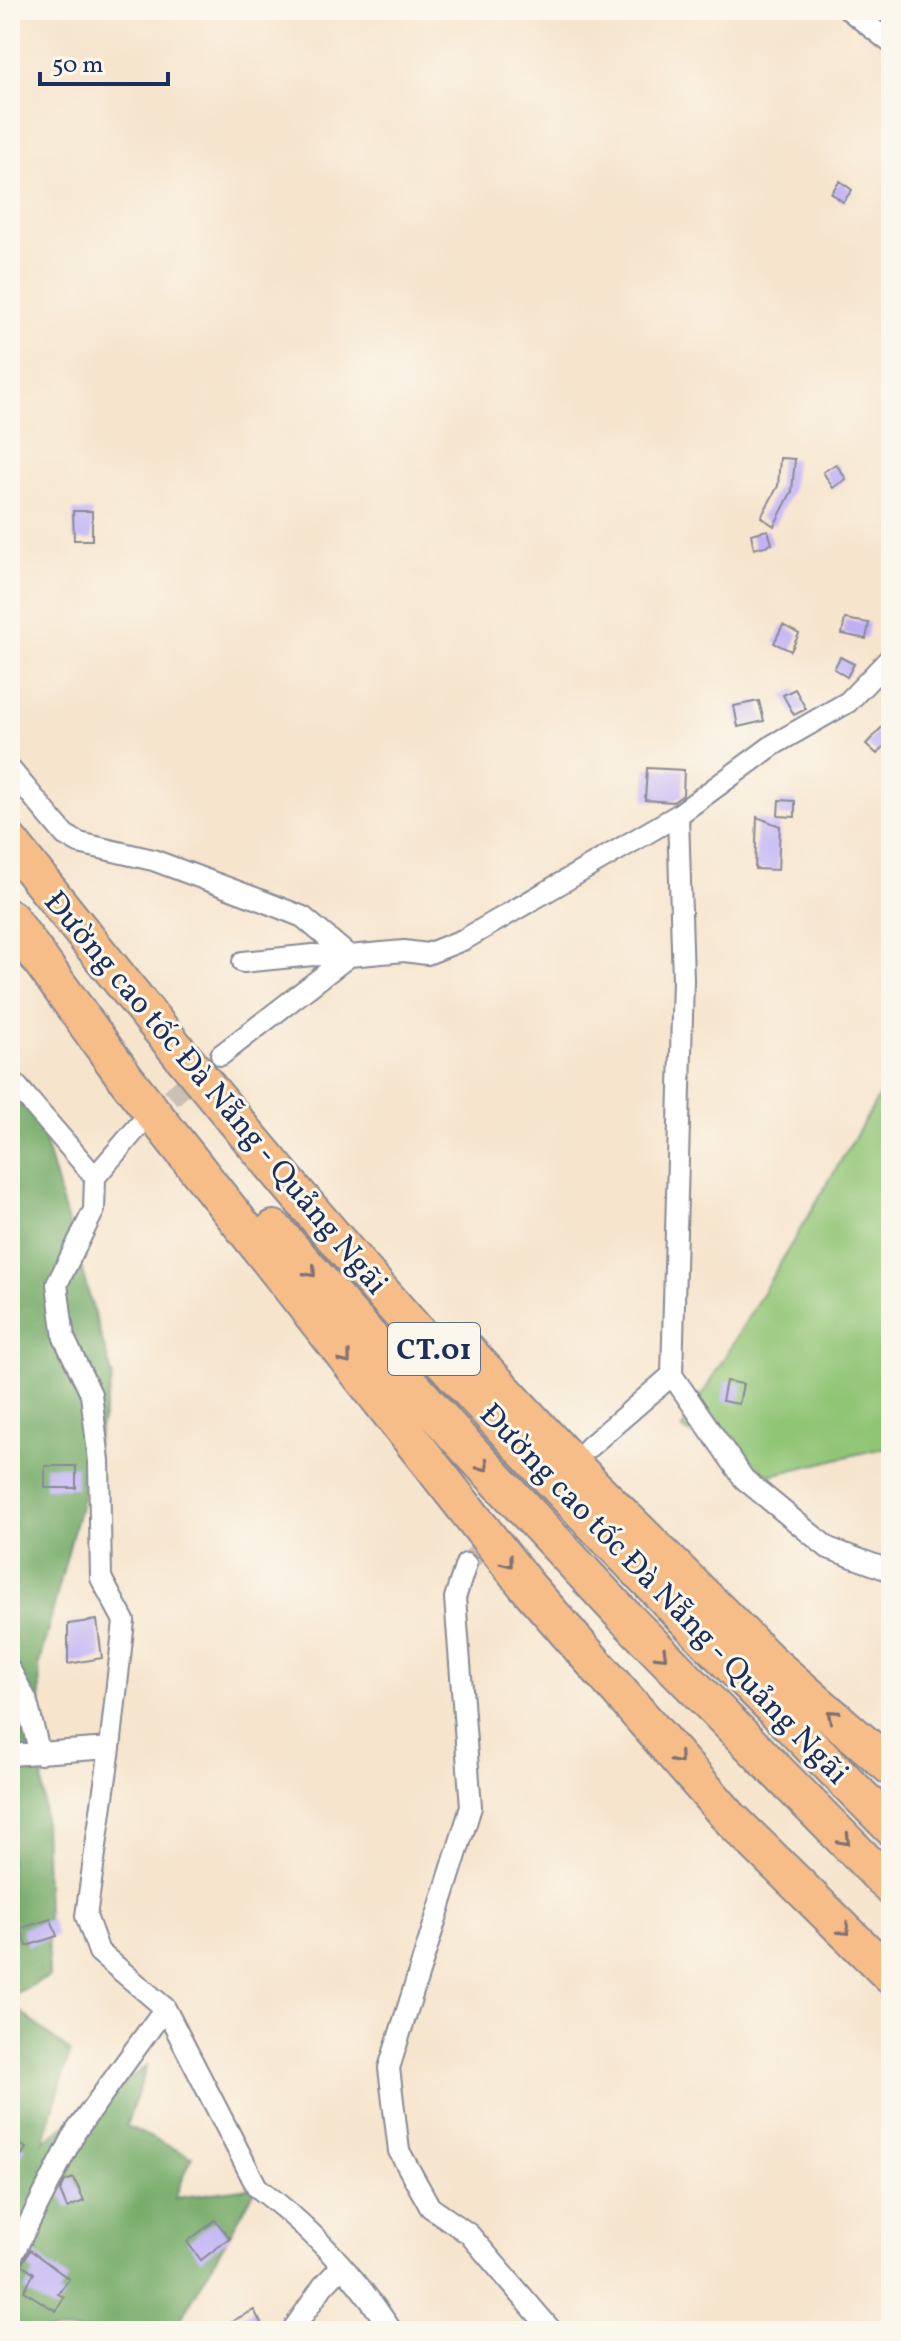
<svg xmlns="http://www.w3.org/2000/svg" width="901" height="2341" font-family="Vollkorn,serif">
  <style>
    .green { fill: #91c576; stroke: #567a6a; stroke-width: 2 }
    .forest { fill: #74aa67; stroke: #486c62; stroke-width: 2 }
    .building { fill: #bfb0f6 }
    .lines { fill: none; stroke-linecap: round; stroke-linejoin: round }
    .street-tunnel { stroke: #cac0b6; stroke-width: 20; stroke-dasharray: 20 10; stroke-linecap: butt }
    .street-casing { stroke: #888a95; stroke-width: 24 }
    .highway-casing { stroke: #888a95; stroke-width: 40 }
    .street { stroke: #fff; stroke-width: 20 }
    .highway { stroke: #f7bd88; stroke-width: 36 }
    .oneway { stroke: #7e6f71 }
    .labels { text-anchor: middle; stroke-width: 6; stroke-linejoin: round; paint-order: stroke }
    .shield { fill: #fbf7ec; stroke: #5e6b89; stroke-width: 2 }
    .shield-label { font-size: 30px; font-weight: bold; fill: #1b2f5e }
    .street-label { font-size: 32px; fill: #1b2f5e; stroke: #fbf7ec }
  </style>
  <rect width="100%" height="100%" fill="#fbf7ec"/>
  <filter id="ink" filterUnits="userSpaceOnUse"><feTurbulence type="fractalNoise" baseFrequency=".0125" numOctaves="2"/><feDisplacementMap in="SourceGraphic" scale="16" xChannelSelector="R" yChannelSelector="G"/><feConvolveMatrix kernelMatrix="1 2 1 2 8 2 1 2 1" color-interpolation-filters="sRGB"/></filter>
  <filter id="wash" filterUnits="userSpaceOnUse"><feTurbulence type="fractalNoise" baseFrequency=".006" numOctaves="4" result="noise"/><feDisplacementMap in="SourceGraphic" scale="32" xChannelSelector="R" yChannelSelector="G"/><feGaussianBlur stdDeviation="1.8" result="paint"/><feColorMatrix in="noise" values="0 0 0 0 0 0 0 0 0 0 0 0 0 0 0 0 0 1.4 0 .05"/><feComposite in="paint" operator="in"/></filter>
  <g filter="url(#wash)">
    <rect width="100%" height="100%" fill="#f6e4cc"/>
    <path class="green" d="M891,1076V1446L771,1475L682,1429Z"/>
    <path class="forest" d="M10,1072L27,1081L113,1378L39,1664L49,1977L10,1996Z
      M10,2003L70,2052L44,2141L147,2066L126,2126L192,2157L175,2198L257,2187L174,2331H10Z"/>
    <g id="blocks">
      <path class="building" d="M840,181L852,190L843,202L831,193Z
        M780,458L795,459L792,491L774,526L761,517L778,486Z
        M836,464L846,479L833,488L823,472Z
        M73,511H92V540H74Z
        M768,530L772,544L754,549L751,534Z
        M845,619L869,623L866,639L842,634Z
        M783,625L799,634L791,651L774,643Z
        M840,657L854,664L847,677L834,669Z
        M795,689L806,709L794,715L783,695Z
        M759,701L764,721L738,727L734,706Z
        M884,725L891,732V739L877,754L866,744Z
        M647,768L684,770L683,795L673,802L645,800Z
        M779,800L795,801V817L778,816Z
        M757,817L780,826L778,870L755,869Z
        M726,1381L743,1384L739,1404L722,1401Z
        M45,1466H76V1488H45Z
        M97,1620L102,1658L68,1664V1624Z
        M51,1919L57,1936L27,1946L21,1928Z
        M10,2138L26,2148L10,2174Z
        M74,2178L84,2201L67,2208L60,2191L65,2181Z
        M215,2220L230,2238L201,2260L187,2242Z
        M30,2250L69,2279L58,2294L64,2297L56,2311L24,2291L34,2273L22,2264Z
        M254,2310L265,2331H212Z"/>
    </g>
  </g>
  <g filter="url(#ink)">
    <use href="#blocks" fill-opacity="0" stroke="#888a95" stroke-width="2"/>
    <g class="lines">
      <path class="street-tunnel" d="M148,1117L221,1055
        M466,1564L559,1476"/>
      <defs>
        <path id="street" d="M849,10L891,43
          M10,769L65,835L79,843L153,860L255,898L303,917L349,956L221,1055
          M243,962L313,955L349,956L404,951L427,954L465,939L678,815L773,745L848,702L891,657
          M10,1078L95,1177
          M143,1121L95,1177L94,1210L57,1284L64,1338L91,1394L99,1461L101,1578L124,1621L110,1748L86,1916L99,1952L165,2008L257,2187C309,2226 356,2277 392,2331
          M672,1375L744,1479L828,1548L891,1571
          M589,1447L672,1375L683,980L678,815
          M466,1564L455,1598L471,1807L389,2068L399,2151L430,2207L469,2234L552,2331
          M10,1670L26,1699L40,1754
          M10,1755L110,1748
          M10,2260L76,2131L165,2008
          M292,2331L323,2286L342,2266"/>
        <path id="highway" d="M10,842C164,1036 321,1229 489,1412C619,1554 756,1690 891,1827
          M10,918L127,1080L526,1585L729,1817L891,1976
          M274,1229L458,1438L623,1615L891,1887
          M467,1351L591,1484L769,1661L891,1767"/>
      </defs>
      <use href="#street" class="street-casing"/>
      <use href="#highway" class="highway-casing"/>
      <use href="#street" class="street"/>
      <use href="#highway" class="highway"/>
    </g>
    <defs><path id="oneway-chevron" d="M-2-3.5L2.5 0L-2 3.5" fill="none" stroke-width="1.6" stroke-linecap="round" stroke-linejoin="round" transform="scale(2)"/></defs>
    <g class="oneway">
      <use href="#oneway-chevron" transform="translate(311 1272) rotate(49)"/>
      <use href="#oneway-chevron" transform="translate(346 1359) rotate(52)"/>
      <use href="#oneway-chevron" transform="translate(484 1466) rotate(47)"/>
      <use href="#oneway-chevron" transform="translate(508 1562) rotate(51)"/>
      <use href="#oneway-chevron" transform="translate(662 1655) rotate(45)"/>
      <use href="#oneway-chevron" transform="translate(832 1715) rotate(-139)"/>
      <use href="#oneway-chevron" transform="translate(678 1759) rotate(49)"/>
      <use href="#oneway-chevron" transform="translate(845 1840) rotate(46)"/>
      <use href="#oneway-chevron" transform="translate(845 1930) rotate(44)"/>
    </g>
  </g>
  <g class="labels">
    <rect class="shield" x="388" y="1323" width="92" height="52" rx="6"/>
    <g class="shield-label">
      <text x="434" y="1359">CT.01</text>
    </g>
    <g class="street-label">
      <text transform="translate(217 1092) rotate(50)" y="11">Đường cao tốc Đà Nẵng - Quảng Ngãi</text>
      <text transform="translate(665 1593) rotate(46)" y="11">Đường cao tốc Đà Nẵng - Quảng Ngãi</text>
    </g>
  </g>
  <rect width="901" height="2341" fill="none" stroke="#fbf7ec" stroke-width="40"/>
  <path d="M40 72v12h128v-12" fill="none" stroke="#1b2f5e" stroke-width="4"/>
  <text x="52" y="72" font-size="24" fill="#1b2f5e" stroke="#fbf7ec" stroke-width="6" paint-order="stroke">50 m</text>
</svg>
